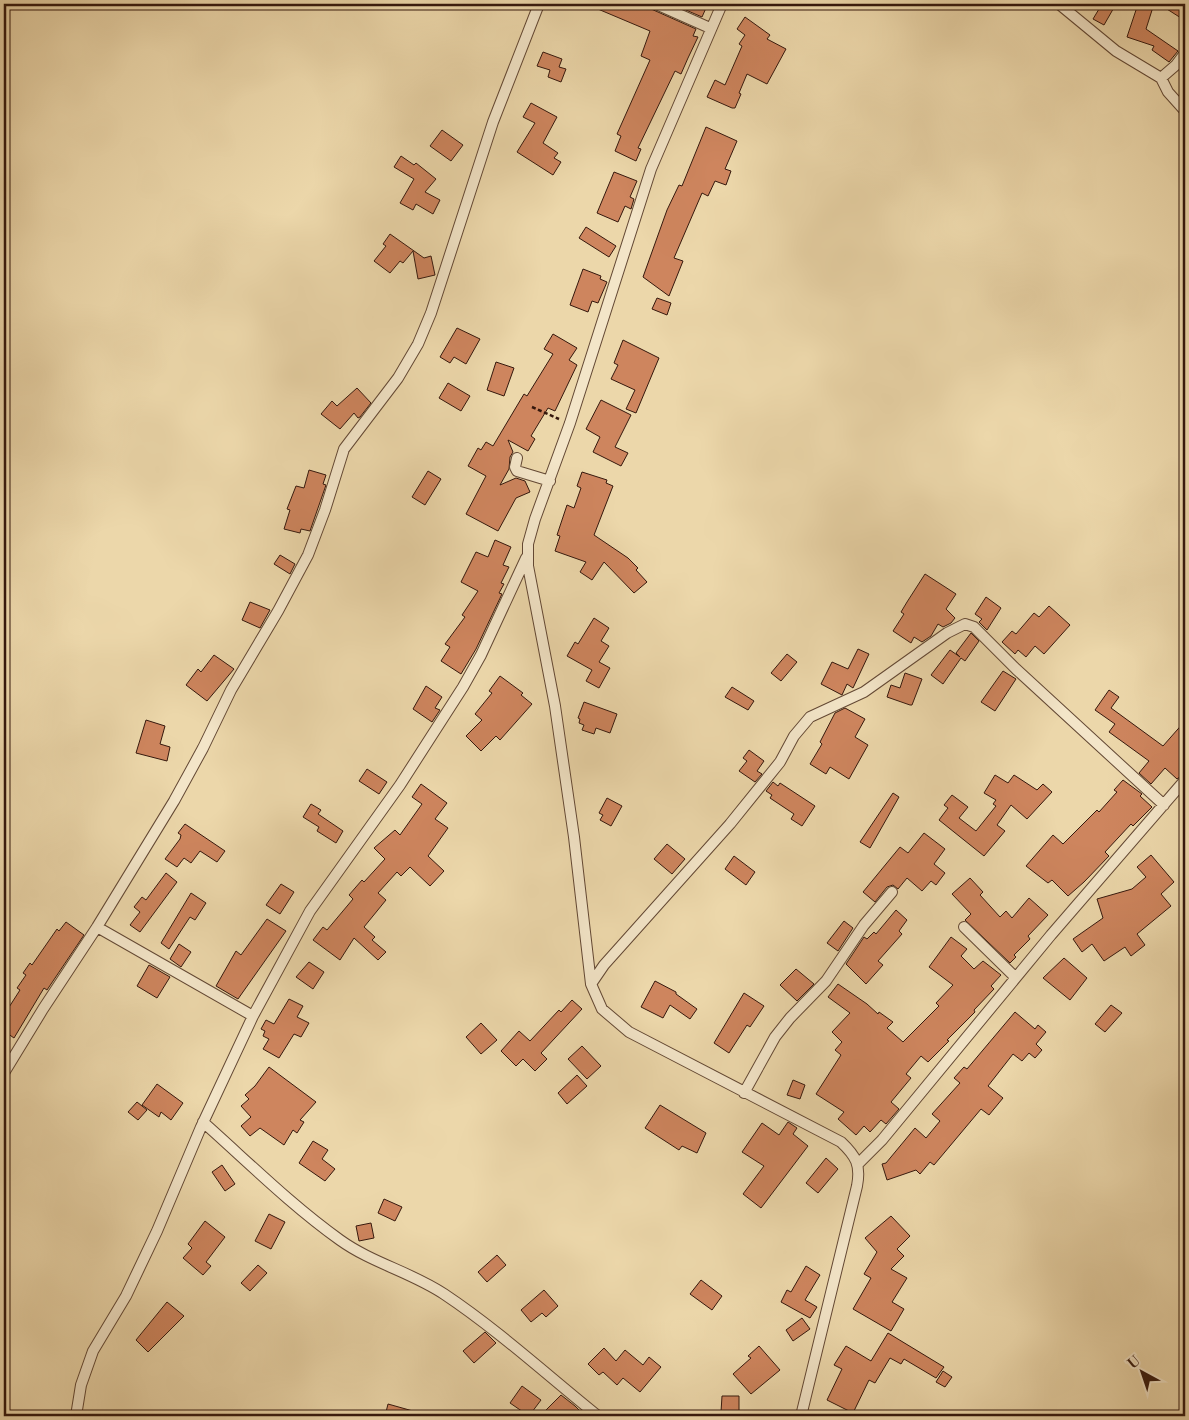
<svg xmlns="http://www.w3.org/2000/svg" width="1189" height="1420" font-family="'Libre Bodoni',serif">
  <style>
    .building { fill: #ce855e; stroke: #35180d }
    .lines { fill: none; stroke-linecap: round; stroke-linejoin: round }
    .minor-casing { stroke: #634834; stroke-width: 12 }
    .path { stroke: #35180d; stroke-width: 2.5; stroke-dasharray: 4 2.5; stroke-linecap: butt }
    .minor { stroke: #f3e5c8; stroke-width: 10 }
  </style>
  <rect width="100%" height="100%" fill="#ecd7aa"/>
  <filter id="stains"><feTurbulence type="fractalNoise" baseFrequency=".004" numOctaves="4"/><feColorMatrix values="0 0 0 0 .2 0 0 0 0 .09 0 0 0 0 .02 0 0 0 .5 -.17"/></filter>
  <radialGradient id="worn" r=".72"><stop offset=".6" stop-color="#630" stop-opacity="0"/><stop offset="1" stop-color="#630" stop-opacity=".3"/></radialGradient>
  <path class="building" d="M586,4H640L696,29L693,36L698,37L688,58L681,74L675,71L638,148L641,149L636,161L615,151L621,136L617,134L650,60L641,56L650,31Z
    M681,4H697L706,8L702,17L679,7Z
    M1102,4H1116L1104,25L1093,19Z
    M1138,4L1153,7L1146,29L1178,51L1169,62L1152,50L1154,46L1127,37Z
    M1159,4H1185V12L1181,18Z
    M745,17L770,35L767,39L786,49L767,84L747,74L739,93L741,94L735,108H732L707,97L715,80L725,85L742,46L739,44L745,35L737,29Z
    M543,52L562,59L559,67L566,69L561,82L548,77L550,70L537,66Z
    M531,103L557,117L543,143L558,153L554,158L561,162L553,175L517,152L535,123L523,117Z
    M706,127L737,141L725,169L731,171L726,185L715,181L708,196L702,193L674,258L683,261L669,296L643,277L667,210L679,185L682,186Z
    M442,130L463,145L451,161L430,146Z
    M401,156L414,165L416,163L436,179L425,192L440,200L433,214L416,204L413,210L400,203L414,179L394,167Z
    M614,172L637,181L630,197L634,199L631,209L625,206L618,222L597,213Z
    M586,227L616,246L609,257L579,238Z
    M390,234L424,258L431,256L435,275L418,279L413,251L403,263L400,261L390,273L374,261L386,246L383,244Z
    M583,269L601,276L600,279L607,282L598,303L592,301L588,312L570,305Z
    M657,298L671,303L667,315L652,309Z
    M457,328L480,339L466,364L454,357L450,363L440,357Z
    M553,334L577,348L569,360L577,365L555,411L548,408L531,436L535,439L528,451L508,440L513,452L510,457L509,469L500,485L516,478L525,481L530,492L516,498L498,531L466,514L486,476L468,466L478,448L481,450L486,442L493,446L524,394L527,396L553,354L544,349Z
    M623,340L659,358L636,413L626,409L635,390L611,379L618,365L614,363Z
    M496,362L514,368L504,396L487,390Z
    M448,383L470,396L461,411L439,398Z
    M357,388L371,403L360,417L358,418L354,413L340,429L321,414L332,401L337,406Z
    M601,400L631,415L615,447L628,453L621,466L593,452L600,437L586,429Z
    M309,470L326,475L323,484L326,485L310,531L301,529L300,533L284,529L290,510L287,509L296,486L304,488Z
    M428,471L441,479L425,505L412,497Z
    M582,472L607,480L606,483L613,486L594,535L628,558L638,568L636,570L647,582L634,593L604,562L592,580L580,572L586,562L555,551L560,536L557,535L567,505L574,508L581,488L577,486Z
    M495,540L511,547L503,565L509,567L501,583L504,584L499,593L502,594L476,649L461,674L441,661L450,647L445,644L465,617L462,615L478,591L461,582L476,552L488,557Z
    M280,555L295,564L290,574L274,564Z
    M925,574L956,594L946,609L955,618L951,623L943,627L938,624L931,636L922,642L914,637L911,643L893,631L904,614L901,612L907,602Z
    M986,597L1001,608L987,630L979,622L982,619L975,614Z
    M250,602L270,610L260,628L242,620Z
    M1049,606L1070,625L1044,654L1035,646L1026,657L1018,650L1015,654L1002,642L1012,631L1016,634L1034,613L1039,617Z
    M594,618L609,628L601,641L609,646L599,662L610,668L599,688L586,681L592,670L567,656L575,642L578,644Z
    M971,633L979,641L965,661L961,658L943,684L931,675L950,650L960,657L956,653Z
    M858,649L869,654L853,688L847,684L842,695L821,684L832,662L848,669Z
    M787,654L797,662L781,681L771,673Z
    M214,655L234,669L207,701L186,685L198,669L201,672Z
    M1003,671L1016,679L995,711L981,702Z
    M905,673L922,679L912,705H910L887,697L891,685L900,688Z
    M500,676L523,693L521,695L532,704L500,740L496,736L481,751L466,736L482,720L475,714L492,693L489,691Z
    M426,686L442,697L435,708L440,710L432,722L413,709Z
    M732,687L754,701L748,710L725,697Z
    M1109,690L1119,697L1111,708L1163,746L1185,721V773L1177,779L1165,768L1151,784L1139,773L1149,761L1109,732L1115,724L1095,710Z
    M584,702L617,714L610,733L596,728L594,734L582,730L584,725L579,723L580,719L578,718Z
    M845,708L865,719L855,737L868,745L849,779L830,767L826,774L810,764L822,744L820,742L835,713Z
    M146,720L165,726L160,744L170,747L167,761L136,753Z
    M749,750L764,761L757,771L762,774L755,782L739,771L747,761L743,758Z
    M367,769L387,782L379,794L359,781Z
    M995,775L1008,783L1014,775L1037,790L1043,784L1052,792L1027,819L1011,805L997,825L1005,831L984,856L939,820L948,808L944,805L952,795L968,807L959,818L976,831L996,806L993,804L996,800L984,793Z
    M1123,780L1142,794L1140,796L1152,807L1133,826L1131,824L1105,852L1109,856L1084,882L1068,896L1052,880L1048,883L1026,866L1053,835L1063,844L1097,810L1099,812L1117,792L1114,790Z
    M773,782L778,786L780,783L815,806L802,826L791,819L794,814L770,798L772,795L766,791Z
    M421,784L447,803L435,819L448,828L428,856L444,871L430,886L410,867L401,876L397,872L378,893L386,900L364,927L375,937L372,940L386,952L378,960L354,938L340,960L313,940L323,927L327,930L353,899L349,895L362,880L364,882L385,859L374,848L395,830L400,835L422,804L412,797Z
    M893,793L899,797L870,848L860,842Z
    M607,798L622,806L611,826L600,820L603,815L599,813Z
    M311,804L321,810L318,814L343,831L336,843L317,831L319,827L303,817Z
    M185,824L225,851L217,862L200,851L191,863L184,858L177,867L165,859L180,839L181,835L178,833Z
    M924,833L945,849L934,864L945,873L936,885L931,881L922,891L907,878L898,889L893,885L887,887L875,902L863,892L900,847L908,853Z
    M667,844L685,859L672,874L654,859Z
    M1151,855L1174,882L1161,894L1171,906L1137,934L1145,945L1131,956L1125,947L1104,961L1092,944L1082,952L1073,939L1103,918L1097,899L1132,889L1146,877L1137,867Z
    M734,856L755,872L746,885L725,869Z
    M166,873L177,882L140,932L130,925L140,912L134,907L142,897L146,900Z
    M970,878L983,892L980,895L1000,917L1006,911L1012,918L1029,898L1048,915L1028,936L1030,939L1014,955L1016,957L1010,963L965,920L971,914L952,894Z
    M281,884L294,892L280,914L266,905Z
    M191,893L206,903L195,920L190,917L169,949L161,943Z
    M896,910L907,920L899,931L902,934L878,961L883,965L866,984L846,964L864,937L867,939L874,932L876,934Z
    M267,919L286,931L238,999L216,986L236,951L241,955Z
    M844,921L853,928L838,951L827,943Z
    M66,922L84,935L49,987L47,990L44,988L14,1038L4,1031V1015L20,990L17,988L26,975L23,973L30,963L32,965L57,929L59,931Z
    M951,937L967,949L961,956L974,969L983,961L1001,975L991,986L994,989L974,1010L975,1012L947,1040L949,1041L928,1062L921,1056L906,1074L911,1078L891,1102L899,1109L886,1124L881,1120L870,1132L864,1126L856,1135L838,1119L844,1112L816,1094L841,1055L835,1050L842,1042L832,1032L850,1013L828,997L838,984L867,1004L878,1014L879,1012L893,1022L887,1028L903,1042L939,1006L936,1003L953,985L929,967Z
    M179,944L191,952L181,967L170,959Z
    M1064,958L1087,978L1070,1000L1043,978Z
    M309,962L324,972L313,989L296,977Z
    M149,965L170,977L157,998L137,986Z
    M796,969L814,984L797,1001L780,985Z
    M655,981L676,992V994L697,1009L690,1019L670,1005L663,1018L641,1007Z
    M744,993L764,1006L750,1027L747,1025L729,1053L714,1043Z
    M289,999L303,1006L297,1017L309,1023L301,1037L294,1034L279,1058L263,1049L269,1039L263,1036L265,1031L261,1029L266,1020L274,1024Z
    M572,1000L582,1009L541,1053L547,1059L535,1071L523,1059L516,1066L501,1051L519,1031L530,1041L559,1010L561,1012Z
    M1111,1005L1122,1013L1105,1032L1095,1024Z
    M1015,1012L1035,1029L1038,1025L1046,1032L1036,1044L1042,1050L1035,1058L1029,1053L1022,1061L1013,1054L988,1086L1003,1098L989,1115L981,1109L934,1165L930,1162L920,1174L916,1170L887,1180L882,1164L886,1163L915,1128L926,1138L940,1121L932,1114L960,1083L954,1078L964,1067L967,1069Z
    M481,1023L497,1040L481,1054L466,1037Z
    M582,1046L601,1066L587,1079L568,1059Z
    M269,1067L316,1102L300,1120L304,1122L297,1133L293,1130L284,1145L260,1128L250,1136L241,1126L251,1117L241,1106L249,1099L245,1095L255,1086Z
    M577,1075L587,1086L567,1104L558,1093Z
    M793,1080L805,1085L800,1099L787,1095Z
    M157,1084L183,1103L171,1120L161,1112L159,1117L142,1105Z
    M137,1102L147,1110L138,1120L128,1112Z
    M660,1105L706,1133L697,1153L682,1146L679,1150L645,1128Z
    M788,1122L797,1128L793,1134L808,1146L761,1208L743,1194L764,1166L742,1152L762,1123L779,1135Z
    M313,1141L328,1150L322,1159L335,1169L325,1181L299,1163Z
    M826,1158L838,1169L818,1193L806,1183Z
    M222,1165L235,1184L225,1191L212,1172Z
    M384,1199L402,1207L395,1221L378,1213Z
    M269,1214L285,1222L271,1249L255,1241Z
    M891,1216L910,1236L897,1249L904,1256L891,1269L907,1278L892,1302L904,1309L891,1331L853,1309L871,1278L864,1274L877,1252L865,1238Z
    M205,1221L225,1237L206,1262L211,1266L203,1275L183,1258L192,1248L188,1244Z
    M371,1223L374,1238L359,1241L356,1226Z
    M497,1255L506,1265L487,1282L478,1272Z
    M258,1265L267,1273L250,1291L241,1283Z
    M806,1266L820,1275L805,1300L817,1307L810,1318L781,1302L787,1290L791,1292Z
    M701,1280L722,1296L712,1310L690,1294Z
    M544,1290L558,1306L546,1317L542,1313L531,1322L521,1310Z
    M167,1302L184,1316L148,1352L136,1340Z
    M802,1318L810,1329L793,1341L786,1330Z
    M485,1332L496,1343L474,1363L463,1351Z
    M888,1333L944,1367L936,1378L904,1359L901,1364L890,1358L875,1383L869,1380L853,1413L827,1400L842,1369L834,1365L846,1346L871,1361Z
    M759,1346L780,1370L751,1394L733,1374L751,1358L748,1356Z
    M604,1348L616,1361L625,1350L643,1365L649,1357L661,1367L640,1392L623,1378L617,1385L603,1372L599,1375L588,1364Z
    M943,1371L952,1377L945,1387L936,1382Z
    M522,1386L541,1400L529,1416L510,1403Z
    M561,1395L575,1406L585,1416H540Z
    M722,1396H739V1413L721,1412Z
    M388,1404L420,1413V1416H385Z"/>
  <g class="lines">
    <defs>
      <path id="minor" d="M656,4L710,28
        M722,4L651,169L570,423L535,519L528,544V566L555,706L574,837L591,984L602,1009L629,1032L841,1142C856,1156 861,1165 857,1186L801,1416
        M1059,4L1116,51L1161,78L1176,65L1185,53
        M1161,78L1168,92L1185,111
        M517,458L515,467L517,471L550,481
        M97,927L253,1016
        M964,927L1015,977
        M591,984L604,965L730,824L780,762L794,736L810,717L864,692L947,633L965,624L974,627L1016,669L1164,805
        M4,1073L43,1009L97,927L174,801L203,748L231,690L278,611L308,555L325,510L344,449L398,378L418,344L431,313L493,122L539,4
        M744,1093L775,1037L790,1018L826,981L864,925L892,892
        M203,1122C248,1162 291,1205 340,1240C372,1263 411,1272 444,1294C498,1330 547,1375 598,1416
        M859,1163L882,1140L1051,935L1185,780
        M76,1416L81,1385L93,1351L126,1296L157,1231L201,1127L253,1016L310,911L400,785L463,687L481,655L526,558"/>
    </defs>
    <use href="#minor" class="minor-casing"/>
    <path class="path" d="M532,407L559,419"/>
    <use href="#minor" class="minor"/>
  </g>
  <rect width="1189" height="1420" fill="none" stroke="#ecd7aa" stroke-width="20"/>
  <rect x="5" y="5" width="1179" height="1410" fill="none" stroke="#35180d" stroke-width="2.5"/>
  <rect x="10" y="10" width="1169" height="1400" fill="none" stroke="#35180d"/>
  <g transform="translate(1142 1372) rotate(320)" stroke="#f3e5c8" stroke-width="4" paint-order="stroke">
  <path d="M0-4L9 19L0 12L-9 19Z" fill="#35180d"/>
  <text y="-8" font-size="14" font-weight="bold" text-anchor="middle" fill="#35180d">U</text>
  </g>
  <rect width="100%" height="100%" filter="url(#stains)"/>
  <rect width="100%" height="100%" fill="url(#worn)"/>
</svg>
